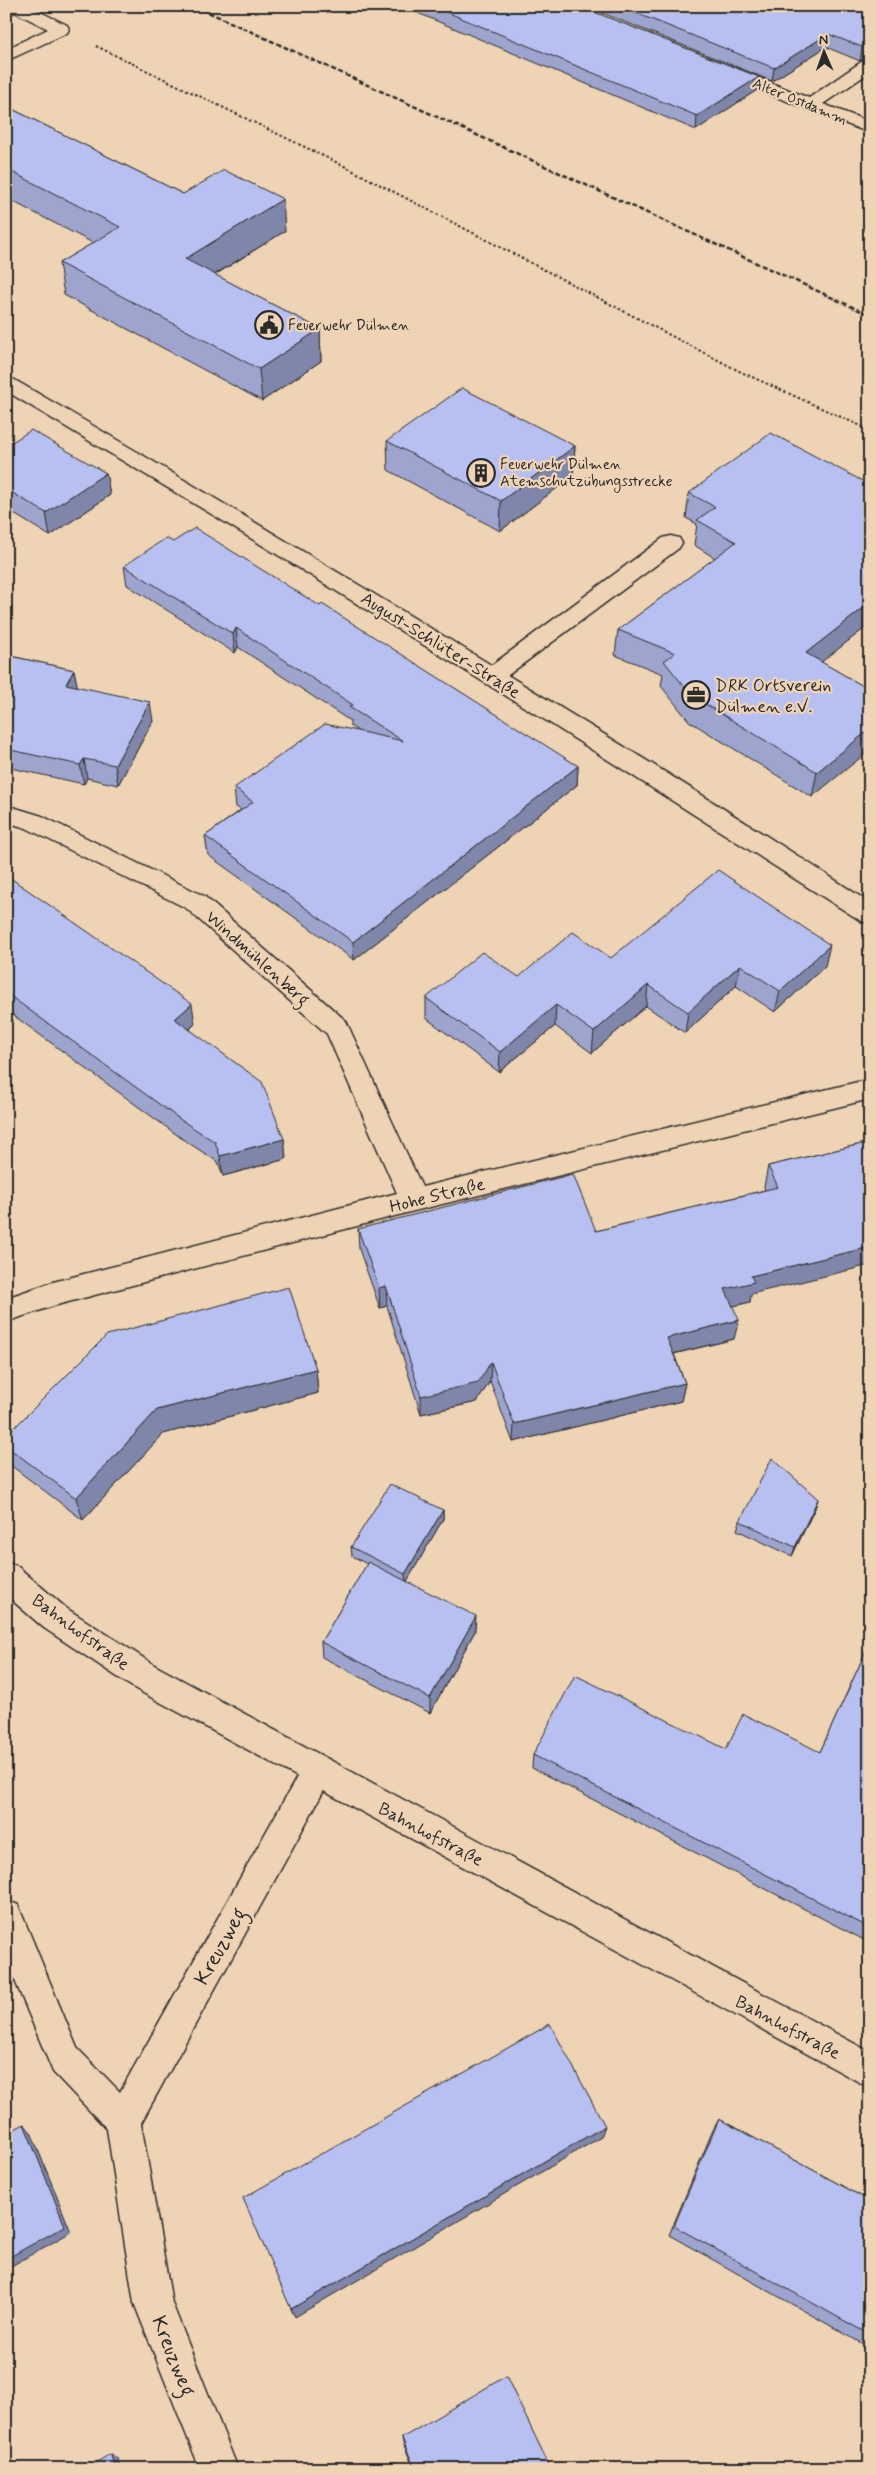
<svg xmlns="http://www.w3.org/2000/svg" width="876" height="2475" font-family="Mynerve,sans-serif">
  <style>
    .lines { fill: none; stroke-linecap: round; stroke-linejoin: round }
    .service-casing { stroke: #2b2b2b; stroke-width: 3 }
    .minor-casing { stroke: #2b2b2b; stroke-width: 3 }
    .tertiary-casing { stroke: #2b2b2b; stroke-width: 3 }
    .path { stroke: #2b2b2b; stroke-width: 2; stroke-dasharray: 2.5 2.5; stroke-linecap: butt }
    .service { fill: #eed3b5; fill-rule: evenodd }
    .minor { fill: #eed3b5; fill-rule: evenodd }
    .tertiary { fill: #eed3b5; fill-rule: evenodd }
    .rail { stroke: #2b2b2b; stroke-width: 2.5; stroke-dasharray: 5 2.5; stroke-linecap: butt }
    .wall { fill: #9da5cf; stroke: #2b2b2b }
    .shaded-wall { fill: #8086a9; stroke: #2b2b2b }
    .building { fill: #b7c0f1; stroke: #2b2b2b }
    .labels { text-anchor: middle; stroke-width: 4.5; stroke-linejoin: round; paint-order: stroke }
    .far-street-label { font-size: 15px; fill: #2b2b2b; stroke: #eed3b5 }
    .far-poi-label { font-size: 15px; fill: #2b2b2b; stroke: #eed3b5; text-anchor: start }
    .street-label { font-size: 18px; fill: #2b2b2b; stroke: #eed3b5 }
    .poi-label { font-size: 18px; fill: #2b2b2b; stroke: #eed3b5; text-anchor: start }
    .near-street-label { font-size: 21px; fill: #2b2b2b; stroke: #eed3b5 }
  </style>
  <rect width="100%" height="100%" fill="#eed3b5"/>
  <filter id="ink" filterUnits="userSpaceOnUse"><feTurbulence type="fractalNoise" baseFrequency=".02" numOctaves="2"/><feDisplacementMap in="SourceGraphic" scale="10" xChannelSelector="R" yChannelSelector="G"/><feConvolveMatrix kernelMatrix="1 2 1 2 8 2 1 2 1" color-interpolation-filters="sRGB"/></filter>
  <g filter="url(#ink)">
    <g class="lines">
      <defs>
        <path id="service" d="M7,6H28L67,25L69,29L67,33L6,61V49L48,29L9,9Z
          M671,536L679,538L682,543L679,548L500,681L492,684L484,681L481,676L484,671L663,538Z"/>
        <path id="minor" d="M870,59V72L823,104L870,122V133L719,75L716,71L719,67H731L809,98L864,60Z
          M6,377L13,379C143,454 270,532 399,609C557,705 715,801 870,903V924L861,921L542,718L218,518L6,391Z
          M6,805L42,816L204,896L346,1021L422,1187L870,1079V1099L414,1211L53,1306L6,1322V1298L53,1282L397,1193L327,1034L186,908L26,828L6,822Z
          M317,1756L328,1761L333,1772L328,1783L141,2123L172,2303L238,2469H200L134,2303L107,2129L53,2072L6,1959V1900L18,1905L77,2048L120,2092L306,1761Z"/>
        <path id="tertiary" d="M6,1562L17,1566L66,1608L156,1666L870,2052V2088L134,1688L44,1628L6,1595Z"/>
      </defs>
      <use href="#service" class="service-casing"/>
      <use href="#minor" class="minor-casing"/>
      <use href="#tertiary" class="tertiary-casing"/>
      <path class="path" d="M96,46L344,166L741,372L870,430"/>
      <use href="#service" class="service"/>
      <use href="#minor" class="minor"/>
      <use href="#tertiary" class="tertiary"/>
      <path class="rail" d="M195,6L870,315"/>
    </g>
    <path class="wall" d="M401,6H579L759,77L757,90L696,130Z
      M585,6H870V57L860,61L826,47L772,81Z
      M6,106L183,194L285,231L215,275L320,329L321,361L262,401L64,295L59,263L93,243L6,198Z
      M387,441L575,446L573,476L500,531L388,470Z
      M6,446L106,473L110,495L50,536L6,509Z
      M870,485V624L821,662L870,690L812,797L689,721L661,686L663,674L615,655L618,630L715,558L694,545L697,524L686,518L689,493Z
      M173,542L578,766L577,785L354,960L208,855L205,836L241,810L236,807L234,788L358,731L350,726V721L238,647L235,653L127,585L124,566Z
      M6,655L74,670L77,687L153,721L118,785L87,778L84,784L6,767Z
      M6,875L195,1024L190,1029L284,1139L286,1159L223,1176L218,1162L184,1140L6,1010Z
      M611,958L825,966L775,1012L736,986L685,1033L646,1006L592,1053L555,1026L499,1072L426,1018V998Z
      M870,1142L751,1294L750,1302L733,1306L734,1339L674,1354L685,1383L681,1401L513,1442L490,1381L477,1402L421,1414L387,1306L380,1308L359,1249L358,1229L596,1231L765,1190L764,1187L768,1166Z
      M316,1369L318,1393L163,1434L83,1520L9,1464L6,1457V1436Z
      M818,1499L815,1508L792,1556L737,1530L740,1521Z
      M443,1510V1519L407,1581L475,1631L430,1713L322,1657L321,1642L367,1564L352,1556L351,1547Z
      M870,1642V1943L532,1768L533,1755L726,1749L820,1752Z
      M719,2119L870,2201V2348L669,2235L713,2130Z
      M402,2438L551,2469H414L403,2443Z"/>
    <path class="shaded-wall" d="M6,6H13L14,14L6,18Z
      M828,34L826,47L772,81L774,68Z
      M870,45V57L860,61L862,47Z
      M759,77L757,90L696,130L697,116Z
      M283,199L285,231L188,291L185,259Z
      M320,329L321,361L262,401L259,369Z
      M575,446L573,476L500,531L501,501Z
      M106,473L110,495L50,536L46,513Z
      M870,603V624L801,678L806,653Z
      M236,628L238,647L235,653L233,634Z
      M74,670L78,689L66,684Z
      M150,702L153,721L118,785L115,765Z
      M870,729V750L812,797L817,772Z
      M84,759L87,778L84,784L80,765Z
      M578,766L577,785L354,960L353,942Z
      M830,945L825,966L775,1012L780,991Z
      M740,965L736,986L685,1033L688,1012Z
      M648,985L646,1006L592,1053L594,1032Z
      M192,1004L195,1024L178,1039L175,1019Z
      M556,1005L555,1026L499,1072L500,1052Z
      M284,1139L286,1159L223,1176L220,1156Z
      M870,1247V1265L751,1294L750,1302L721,1309L725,1289L751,1276Z
      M386,1286L387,1306L380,1308L379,1288Z
      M739,1320L734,1339L664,1356L667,1338Z
      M491,1362L490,1381L477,1402L421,1414V1396Z
      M316,1369L318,1393L163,1434L83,1520L76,1498L157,1410Z
      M685,1383L681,1401L513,1442L514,1424Z
      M818,1499L815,1508L792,1556L795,1547Z
      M443,1510V1519L406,1583L405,1574Z
      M476,1616L475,1631L430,1713V1698Z
      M24,2124L31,2132L71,2232L6,2269V2259Z
      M605,2126L601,2137L295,2317L291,2309Z
      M110,2454L117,2458L121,2469H116Z"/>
    <path class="building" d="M432,6H579L759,77L697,116Z
      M618,6H870V45L862,47L828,34L774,68Z
      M6,106L183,194L224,170L283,199L185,259L320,329L259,369L59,263L120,227L6,169Z
      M462,388L575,446L501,501L387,441Z
      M31,430L106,473L46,513L6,489V446Z
      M771,433L870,485V603L806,653L870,690V729L817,772L692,696L664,661L675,653L618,630L736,542L697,520L715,507L689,493Z
      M195,528L320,606L322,604L578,766L353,942L205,836L253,802L234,788L325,724L403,741L349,707L353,705L236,628L233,634L124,566L166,538L173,542Z
      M6,655L74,670L66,684L150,702L115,765L84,759L80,765L6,749Z
      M718,870L830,945L780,991L740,965L688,1012L648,985L594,1032L556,1005L500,1052L426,998L482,952L519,977L573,932L611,958Z
      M6,875L192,1004L175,1019L262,1082L284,1139L220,1156L215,1142L181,1120L6,993Z
      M870,1142V1247L751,1276L754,1282L725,1289L739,1320L667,1338L685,1383L514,1424L491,1362L478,1383L421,1396L386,1286L379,1288L358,1229L573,1174L596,1231L778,1187L768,1166Z
      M289,1287L316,1369L157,1410L76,1498L6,1446V1436L107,1335Z
      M772,1458L818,1499L795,1547L740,1521Z
      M390,1484L443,1510L405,1574L351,1547Z
      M368,1562L476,1616L430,1698L321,1642Z
      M870,1642V1928L533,1755L575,1675L726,1749L743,1714L820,1752Z
      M550,2024L605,2126L291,2309L243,2198Z
      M719,2119L870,2201V2335L674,2226Z
      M24,2124L65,2226L6,2259V2134Z
      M506,2376L551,2469H415L402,2438Z
      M110,2454L116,2469H86Z"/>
  </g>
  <defs>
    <symbol id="civic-ring" viewBox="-11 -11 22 22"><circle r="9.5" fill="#eed3b5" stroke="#2b2b2b" stroke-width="1.5"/><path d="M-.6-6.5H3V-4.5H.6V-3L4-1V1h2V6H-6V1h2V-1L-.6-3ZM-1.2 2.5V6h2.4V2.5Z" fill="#2b2b2b"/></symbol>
    <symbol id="building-ring" viewBox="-11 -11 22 22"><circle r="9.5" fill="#eed3b5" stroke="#2b2b2b" stroke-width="1.5"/><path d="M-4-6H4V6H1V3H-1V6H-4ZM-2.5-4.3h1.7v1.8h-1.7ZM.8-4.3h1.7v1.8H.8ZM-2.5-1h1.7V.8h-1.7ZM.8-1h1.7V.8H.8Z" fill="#2b2b2b"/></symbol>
    <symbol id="office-ring" viewBox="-11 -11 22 22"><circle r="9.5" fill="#eed3b5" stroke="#2b2b2b" stroke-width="1.5"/><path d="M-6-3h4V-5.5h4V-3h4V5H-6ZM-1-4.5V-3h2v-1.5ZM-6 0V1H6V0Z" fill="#2b2b2b"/></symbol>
  </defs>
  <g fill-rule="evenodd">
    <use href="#civic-ring" x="253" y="309" width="32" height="32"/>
    <use href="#building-ring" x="465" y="457" width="32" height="32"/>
    <use href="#office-ring" x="680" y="679" width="32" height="32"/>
  </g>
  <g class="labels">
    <g class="far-street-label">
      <text transform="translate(800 101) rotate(22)" y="5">Alter Ostdamm</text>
    </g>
    <g class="far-poi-label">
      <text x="288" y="330">Feuerwehr Dülmen</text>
      <text x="500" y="469">Feuerwehr Dülmen<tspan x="500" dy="17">Atemschutzübungsstrecke</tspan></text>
    </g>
    <g class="street-label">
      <text transform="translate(441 645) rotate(32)" y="6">August-Schlüter-Straße</text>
      <text transform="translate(258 958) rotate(42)" y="6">Windmühlenberg</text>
      <text transform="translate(437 1195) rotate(-14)" y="6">Hohe Straße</text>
      <text transform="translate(81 1632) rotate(36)" y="6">Bahnhofstraße</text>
      <text transform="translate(431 1834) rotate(28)" y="6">Bahnhofstraße</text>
      <text transform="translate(788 2027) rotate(28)" y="6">Bahnhofstraße</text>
    </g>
    <g class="poi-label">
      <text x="715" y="691">DRK Ortsverein<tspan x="715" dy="21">Dülmen e.V.</tspan></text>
    </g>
    <g class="near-street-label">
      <text transform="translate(220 1946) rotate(-61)" y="7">Kreuzweg</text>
      <text transform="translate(174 2356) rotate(68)" y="7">Kreuzweg</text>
    </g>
  </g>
  <rect width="876" height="2475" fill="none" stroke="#eed3b5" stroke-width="25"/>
  <rect x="12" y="12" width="851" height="2450" fill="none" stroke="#2b2b2b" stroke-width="2" filter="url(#ink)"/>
  <g transform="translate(824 52) rotate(358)" stroke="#eed3b5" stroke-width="4" paint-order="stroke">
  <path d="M0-4L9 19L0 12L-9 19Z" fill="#2b2b2b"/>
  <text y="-8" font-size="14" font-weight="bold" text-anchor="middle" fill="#2b2b2b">N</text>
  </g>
</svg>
